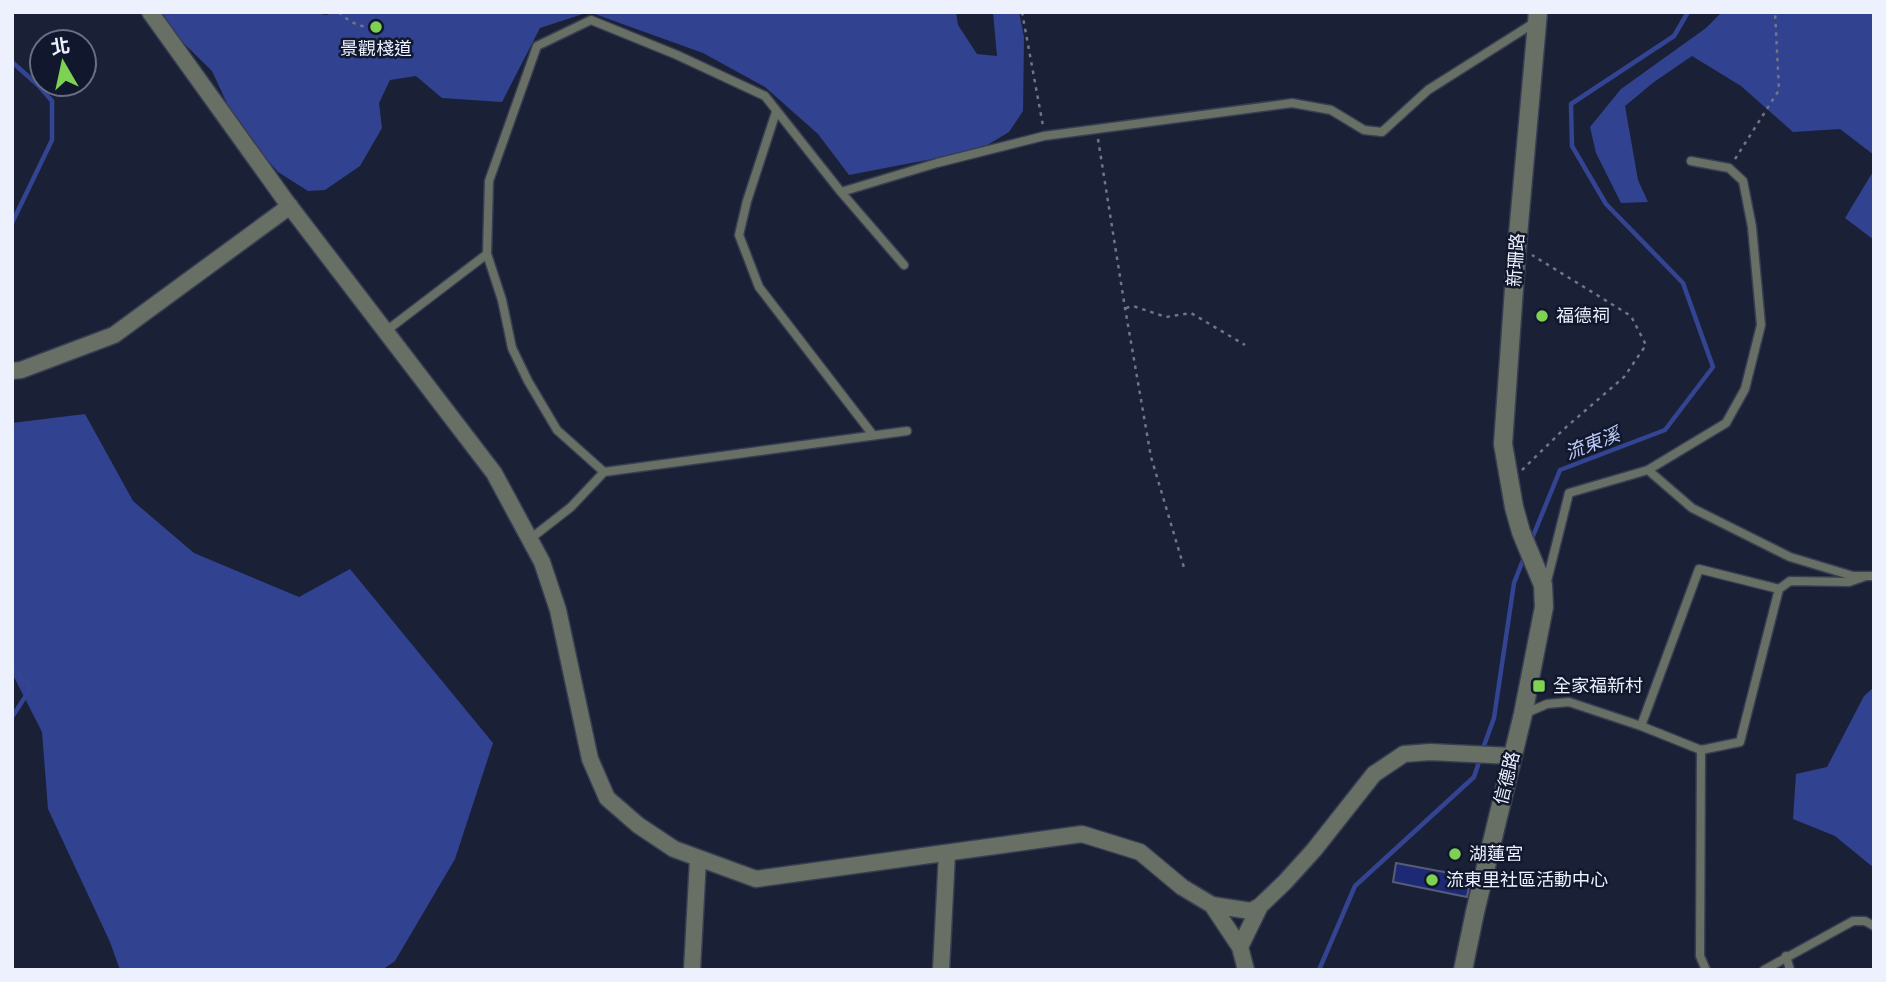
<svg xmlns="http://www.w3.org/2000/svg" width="1886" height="982" font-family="Figtree,'Noto Sans TC',sans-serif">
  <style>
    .forest { fill: #314290 }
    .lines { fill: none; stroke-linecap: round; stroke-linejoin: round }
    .stream { stroke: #334492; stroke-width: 4.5 }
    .building { fill: #1d2974; stroke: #565e77; stroke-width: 2 }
    .service-casing { stroke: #383e52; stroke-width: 11 }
    .minor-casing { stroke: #383e52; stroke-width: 19 }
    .tertiary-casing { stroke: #383e52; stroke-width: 21 }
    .path { stroke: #707587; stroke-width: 2.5; stroke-dasharray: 3.5 5; stroke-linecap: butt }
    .service { stroke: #687065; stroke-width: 8 }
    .minor { stroke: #687065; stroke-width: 16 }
    .tertiary { stroke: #687065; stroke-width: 18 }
    .poi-dot { fill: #7ed153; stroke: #11172c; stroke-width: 2.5 }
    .labels { text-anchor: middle; stroke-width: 5; stroke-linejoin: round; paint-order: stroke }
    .poi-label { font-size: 18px; fill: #edf1fd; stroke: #11172c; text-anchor: start }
    .street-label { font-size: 18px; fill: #edf1fd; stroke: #11172c }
    .water-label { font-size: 19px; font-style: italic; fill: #bbcaf6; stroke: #11172c }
  </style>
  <rect width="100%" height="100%" fill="#1a2136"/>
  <path class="forest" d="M152,12H310L326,15L333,12H956L958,25L977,54L997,56L993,12H1019L1024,37L1023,111L1009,132L979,150L849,175L818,134L765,87L703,53L589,12L540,28L502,102L442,98L416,76L390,80L379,103L382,128L360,166L325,190L308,191L278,172L237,125L212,71Z
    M1722,12H1874V155L1840,129L1793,132L1741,86L1692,56L1654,82L1625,106L1638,180L1648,202L1621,203L1596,153L1590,127L1621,89L1706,28Z
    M1874,170V240L1845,218Z
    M85,414L133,501L194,553L299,597L350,569L493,743L455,859L395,961L382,970H120L110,942L48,809L42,732L12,673V423Z
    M1874,687V868L1835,836L1793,819L1796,774L1827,767L1864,696Z"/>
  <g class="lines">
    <path class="stream" d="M12,62L39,86L52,101V140L12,223
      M1531,541L1560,470L1665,430L1713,367L1683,283L1606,204L1572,146L1571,104L1674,36L1688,12
      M12,666L31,688L12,717
      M1482,751L1494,718L1514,583L1525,555
      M1319,970L1355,886L1474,777L1480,759"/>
  </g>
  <path class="building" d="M1396,863L1471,877L1467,897L1393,882Z"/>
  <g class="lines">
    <defs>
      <path id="service" d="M776,112L747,201L739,235L759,287L873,435
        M841,192L937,163L1044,136L1292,103L1331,110L1364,130L1382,132L1428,90L1534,23
        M386,331L487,254
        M1648,470L1692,508L1790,557L1853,576H1874
        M604,472L907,431
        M530,539L571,507L604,472L557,430L528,381L512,348L502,300L487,254L489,181L537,46L591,20L677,55L765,96L841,192L904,265
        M1546,585L1569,493L1648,470L1726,423L1745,389L1761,325L1752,227L1743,181L1729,168L1691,161
        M1526,713L1547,704L1569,702L1641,726L1701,750L1700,956L1706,970
        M1641,726L1699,569L1779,589
        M1701,750L1740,742L1779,589L1790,581L1849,582L1866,576
        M1786,956L1790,970
        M1764,970L1853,921H1865L1874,926"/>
      <path id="minor" d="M150,12L285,200L494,473L542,562L558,610L590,759L607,798L638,825L674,849L756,879L1082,834L1140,852L1182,887L1212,905L1251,911L1260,906L1285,882L1314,850L1374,774L1404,754L1430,752L1512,756
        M12,371L21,370L114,335L290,206
        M1212,905L1240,947L1246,970
        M1240,947L1260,906
        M692,970L698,859
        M941,970L947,853"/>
      <path id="tertiary" d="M1463,970L1475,912L1523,714L1544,607L1543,585L1521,532L1514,507L1503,444L1517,246L1538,12"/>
    </defs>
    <use href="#service" class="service-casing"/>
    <use href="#minor" class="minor-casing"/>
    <use href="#tertiary" class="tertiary-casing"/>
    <path class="path" d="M339,12C350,23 361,28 376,27
      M1022,12L1043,126
      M1098,139L1125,308L1151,457L1185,571
      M1735,159L1779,90L1775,12
      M1126,308L1133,306L1166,317L1191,313L1245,345
      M1522,470L1564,429L1624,377L1646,345L1631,316L1532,255"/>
    <use href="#service" class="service"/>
    <use href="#minor" class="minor"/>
    <use href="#tertiary" class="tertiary"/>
  </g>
  <g class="poi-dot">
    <circle cx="376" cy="27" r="7"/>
    <circle cx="1542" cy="316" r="7"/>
    <rect x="1532" y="679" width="14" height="14" rx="3.5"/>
    <circle cx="1455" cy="854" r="7"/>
    <circle cx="1432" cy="880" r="7"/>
  </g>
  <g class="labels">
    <g class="poi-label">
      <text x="376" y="55" text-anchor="middle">景觀棧道</text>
      <text x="1556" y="322">福德祠</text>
      <text x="1553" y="692">全家福新村</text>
      <text x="1469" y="860">湖蓮宮</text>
      <text x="1446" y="886">流東里社區活動中心</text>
    </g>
    <g class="street-label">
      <text transform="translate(1516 260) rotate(-86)" y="6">新珊路</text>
      <text transform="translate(1507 778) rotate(-76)" y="6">信德路</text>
    </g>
    <g class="water-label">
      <text transform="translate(1592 443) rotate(-21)" y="7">流東溪</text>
    </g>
  </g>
  <rect width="1886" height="982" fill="none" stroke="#edf1fd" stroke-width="28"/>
  <g transform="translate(63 63) rotate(351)"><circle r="33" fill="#11172c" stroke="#696e80" stroke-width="2"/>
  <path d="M0-5L12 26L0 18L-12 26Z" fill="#7ed153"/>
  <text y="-10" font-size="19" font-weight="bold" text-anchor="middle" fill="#edf1fd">北</text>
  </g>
</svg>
